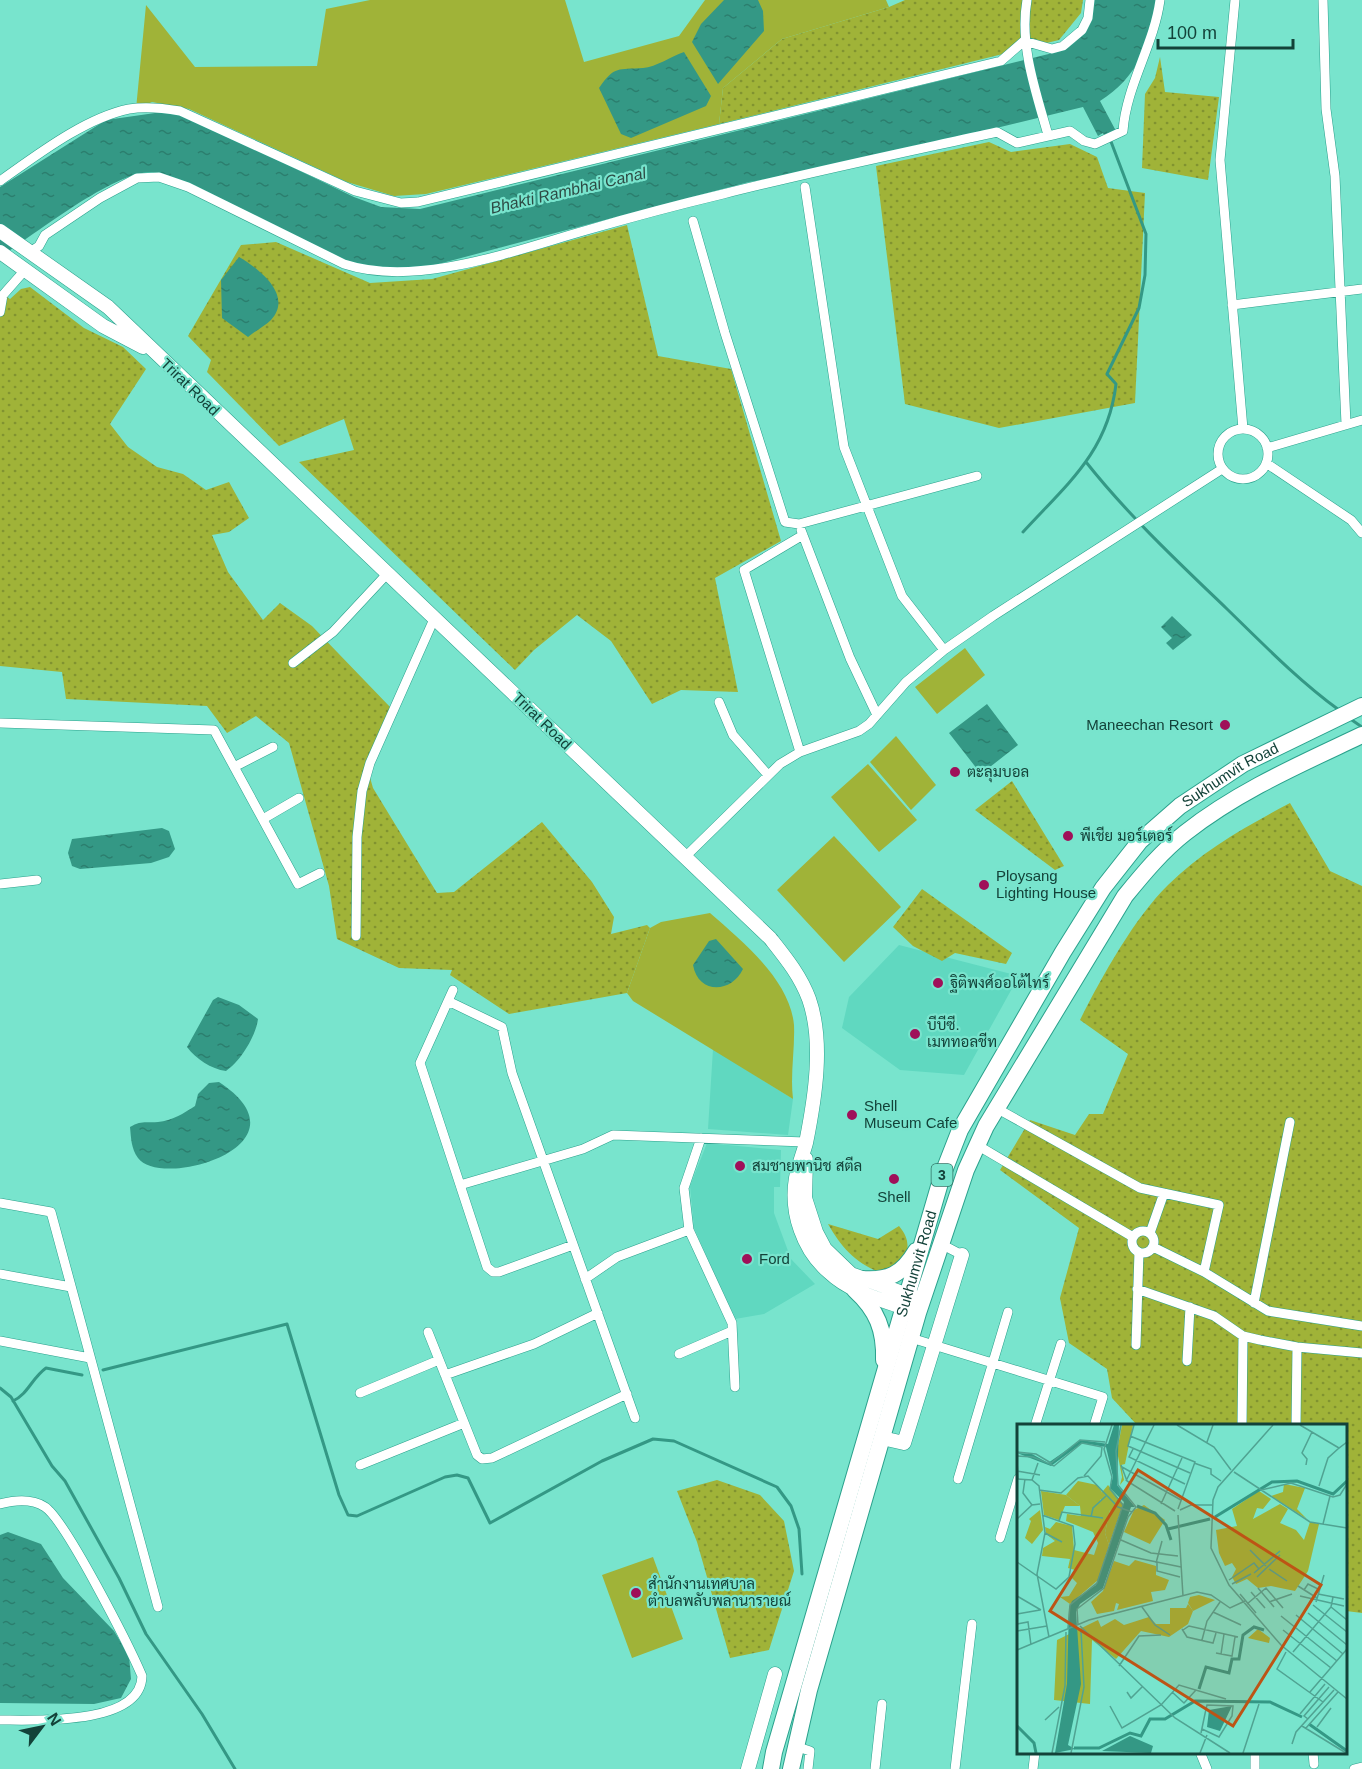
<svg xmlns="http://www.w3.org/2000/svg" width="1362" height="1769" font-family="Helvetica,Sarabun,sans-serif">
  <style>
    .built { fill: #60d8c0 }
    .grass { fill: url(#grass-dots) }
    .garden { fill: #a0b338 }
    .water { fill: url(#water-ripples) }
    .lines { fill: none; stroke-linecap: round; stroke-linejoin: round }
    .stream { stroke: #349885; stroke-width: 3 }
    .street-casing { stroke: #2aa18c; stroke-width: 10 }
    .secondary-casing { stroke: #2aa18c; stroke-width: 15 }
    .highway-casing { stroke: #2aa18c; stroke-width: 18 }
    .street { stroke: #fff; stroke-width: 9 }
    .secondary { stroke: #fff; stroke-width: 14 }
    .highway { stroke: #fff; stroke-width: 16 }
    .poi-dot { fill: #9f1059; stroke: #78e4cd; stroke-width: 2 }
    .labels { text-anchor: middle; stroke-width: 4.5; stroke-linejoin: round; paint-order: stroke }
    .shield { fill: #78e4cd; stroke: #317365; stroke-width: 1.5 }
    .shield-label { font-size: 14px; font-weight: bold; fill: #134239 }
    .street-label { font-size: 15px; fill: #134239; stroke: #78e4cd }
    .poi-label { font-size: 15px; fill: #134239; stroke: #78e4cd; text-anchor: start }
    .water-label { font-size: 16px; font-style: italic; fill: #2d4b44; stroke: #78e4cd }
    .inset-river { fill: none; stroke: #349885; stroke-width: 3 }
    .inset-road { fill: none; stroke: #50a392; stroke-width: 1.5 }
    .view { fill: #bd5415; fill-opacity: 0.15; stroke: #bd5415; stroke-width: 3 }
    .inset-edge { fill: none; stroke: #134239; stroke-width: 3 }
  </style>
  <defs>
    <pattern id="grass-dots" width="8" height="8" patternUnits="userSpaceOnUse" patternTransform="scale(1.5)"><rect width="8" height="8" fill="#a0b338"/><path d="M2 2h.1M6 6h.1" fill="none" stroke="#819330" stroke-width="1.8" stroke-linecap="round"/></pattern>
    <pattern id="water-ripples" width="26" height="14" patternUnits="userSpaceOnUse" patternTransform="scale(1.5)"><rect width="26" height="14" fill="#349885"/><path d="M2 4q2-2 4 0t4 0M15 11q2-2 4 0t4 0" fill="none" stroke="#2b7e6e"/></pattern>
  </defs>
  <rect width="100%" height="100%" fill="#78e4cd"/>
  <path class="built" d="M899,945L1019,976L964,1075L900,1070L842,1028L849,997Z
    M713,1049L793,1099L788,1135L708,1129Z
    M707,1143L781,1150L780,1187H774V1213L791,1259L815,1284L764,1314L735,1319L694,1228L690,1186Z"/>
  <path class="grass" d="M905,0H1083L1081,13L1059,40L719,124L723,88L782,39L889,7Z
    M1160,57L1165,92L1219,97L1208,180L1142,168L1145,94L1155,78Z
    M989,142L1011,152L1070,144L1097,157L1108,188L1145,193L1135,403L999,428L905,404L876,166Z
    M627,225L658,356L731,369L781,541L715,578L738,692L681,690L652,704L611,641L577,615L534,650L515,670L299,462L354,450L344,419L279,446L207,372L211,360L188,336L241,245L276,242L370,283L432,279Z
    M30,287L84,328L123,347L146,369L110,424L128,447L157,467L183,474L206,490L229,482L249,518L229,532L212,535L228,572L263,620L280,603L312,626L391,708L367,767L373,788L437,893L454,892L542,822L592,882L614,917L611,934L647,925L650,928L627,993L509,1014L450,975L452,970L399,968L337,939L329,886L289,743L256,716L227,733L207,706L66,699L62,672L0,666V292L10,299L21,289Z
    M1012,781L1064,866L1055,870L975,810Z
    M1290,803L1330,871L1362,886V1613L1346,1611V1426L1137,1425L1112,1398L1107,1369L1069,1343L1060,1298L1079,1228L1000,1170L1030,1120L1075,1135L1089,1114H1103L1128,1054L1080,1020C1101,978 1135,917 1168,885C1203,850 1247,826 1290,803Z
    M922,889L1012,953L1006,964L955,953L942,961L913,946L893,927Z
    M828,1224L878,1239L899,1226C908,1237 909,1244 906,1258L882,1273C856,1264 841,1247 828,1224Z
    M717,1480L760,1495L784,1521L794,1571L769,1650L730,1658L697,1542L677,1491Z"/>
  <path class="garden" d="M370,0H565L584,62L679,36L705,0H886L889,7L782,39L723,88L719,124L426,194L394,196L347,182L189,109L152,102L136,109L146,5L195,67L317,66L326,9Z
    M965,648L985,675L937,714L915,687Z
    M896,736L936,785L911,810L870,762Z
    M868,764L917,820L879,852L831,797Z
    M834,836L901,907L844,962L777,890Z
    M710,913C742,941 790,980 794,1025C795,1050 790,1075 793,1099L633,1001L627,993L650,928L661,922Z
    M653,1557L683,1639L632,1658L602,1575Z"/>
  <path class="water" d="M724,0H758L763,11L764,31L718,84L692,42L701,24Z
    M1094,0H1157C1152,42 1137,78 1100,101L1116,131L1105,137L1103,133L1098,136L1083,107L827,169L749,182L427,267L389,268L347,262L179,179C171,177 161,173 152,172C114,171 34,235 0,257V187L106,120L169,111L205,125L354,197L381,207L420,209L1065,50C1085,36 1089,23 1094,0Z
    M684,52L711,96L706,106L631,138L621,134L599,88C615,65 618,70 643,68C656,67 672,56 684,52Z
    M239,257C258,268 294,295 271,320C265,326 255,331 248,337L222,318L221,280Z
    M1172,616L1192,635L1173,650L1166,643L1172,638L1161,627Z
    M987,704L1018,745L981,774L949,733Z
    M162,828L169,831L175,849L169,857L151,863L80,869L72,866L68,853L72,839Z
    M716,939L743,969C731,994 698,994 693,965L709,941Z
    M218,997L239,1005L258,1019C256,1036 240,1062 226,1071C211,1069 196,1059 187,1047L213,1000Z
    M219,1082C315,1145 161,1190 138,1158C131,1149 131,1137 130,1127C141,1120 146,1123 158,1122C172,1121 184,1113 195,1106L198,1094L209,1083Z
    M8,1532L41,1544L63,1578L114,1631L129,1656L131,1679L121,1698L94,1704L0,1703V1535Z"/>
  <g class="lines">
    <path class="stream" d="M1086,462C1128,515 1177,561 1226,608C1263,644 1298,680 1339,710
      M1023,532C1067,484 1108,452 1116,384L1107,374L1139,308L1145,275L1146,234L1110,139
      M1349,718L1362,727
      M103,1370L287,1324L339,1495L348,1515L357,1516L445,1477L457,1475L468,1478L490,1523L602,1461L653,1439L674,1441L777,1487L791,1506L799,1529L802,1574
      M0,1388L11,1397L52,1466L65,1481L119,1578L146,1634L202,1714L235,1769
      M13,1401C28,1394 32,1378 46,1368L82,1375"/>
    <defs>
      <path id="street" d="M1027,0C1019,45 1036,92 1048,135
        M1235,0L1220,160L1243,429
        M1323,0L1326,109L1335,176L1346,424
        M0,181C37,155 85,118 129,109C146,106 163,108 180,111L355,191L401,203L418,202L1001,61L1024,41L1052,49L1063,46L1082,30L1088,18L1090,0
        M805,187L844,447L902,596L944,650
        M693,221L725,333L785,522L799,524L977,476
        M30,252L39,246L45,235L100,198L137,178L159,177L188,187L344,264C417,288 516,250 587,230C632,217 677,205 723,194C814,171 906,152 997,132L1017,143L1070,131L1084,141L1095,144L1123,131C1126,86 1154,45 1160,0
        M1232,305L1362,289
        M0,312L3,295L25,270
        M1218 454a25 25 0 1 1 50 0a25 25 0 1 1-50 0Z
        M1267,448L1362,420
        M1266,463L1351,520L1362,533
        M801,530L850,658L877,715
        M293,663L333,632L387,574
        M719,702L733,735L768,775
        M0,723L214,730L298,884L320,873
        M800,752L744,570L803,535
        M234,767L273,747
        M263,819L299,798
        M685,857L780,764L800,752L859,731L869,724L906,682L944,650L993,616L1222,469
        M0,884L37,880
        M356,936L357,837L362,791L370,763L434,619
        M453,990L420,1063L487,1267L493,1272H499L573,1245
        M448,1001L502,1027L512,1073L635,1418
        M996,1108L1140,1188L1219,1205L1204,1272
        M701,1138L684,1188L689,1230L732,1323L735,1387
        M977,1145L1133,1237
        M460,1185L583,1149L613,1135L806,1142
        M0,1203L51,1212L158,1607
        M1132 1242a11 11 0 1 1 22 0a11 11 0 1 1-22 0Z
        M1150,1233L1164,1193
        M941,1244L962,1255
        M1153,1247L1204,1272L1268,1311L1362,1326
        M0,1274L71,1287
        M585,1279L617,1257L689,1230
        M1137,1289L1214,1316L1243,1336L1260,1340L1297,1347L1362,1353
        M1254,1303L1290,1122
        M428,1332L477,1455L482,1459L492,1458L627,1394
        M911,1338L1103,1397L1094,1426
        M0,1341L90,1358
        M1136,1345L1139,1252
        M679,1354L732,1331
        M1187,1361L1190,1307
        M445,1375L534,1344L598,1313
        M360,1393L439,1360
        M1035,1426L1061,1344
        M1242,1426L1243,1336
        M1296,1426L1297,1347
        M360,1465L464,1423
        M958,1479L1008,1312
        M0,1504C15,1500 31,1498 45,1507C66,1521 130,1648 142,1676C141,1726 34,1720 0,1720
        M1000,1538L1018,1479
        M795,1746L810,1751L808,1769
        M1200,1752L1207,1769
        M1255,1752V1769
        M1313,1752L1314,1764
        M875,1769L882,1704
        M955,1769L972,1624
        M1033,1769L1035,1752
        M1354,1769L1362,1767"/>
      <path id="secondary" d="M0,231L108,307L770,938C785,957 800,975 809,999C824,1042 815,1098 806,1143C803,1154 798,1166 796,1178C790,1212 803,1250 829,1272C851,1293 883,1300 911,1310
        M0,252L103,326L143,347
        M806,1159L805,1198L816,1232L825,1249L851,1274L916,1298
        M882,1438L904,1443L962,1255
        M748,1769L775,1674"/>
      <g id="highway">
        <path d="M861,1279C888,1281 902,1275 916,1251"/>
        <path d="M855,1290C877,1310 885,1330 884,1360"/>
        <path id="s1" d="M771,1769L774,1752L942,1176L960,1130L1063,952L1103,888L1140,841L1180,806L1243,764L1362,706"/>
        <path d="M791,1769L809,1690L918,1313L966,1170L986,1126L1125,896C1143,874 1162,851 1185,833C1238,791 1301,764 1362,735"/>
      </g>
    </defs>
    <use href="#street" class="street-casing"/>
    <use href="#secondary" class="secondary-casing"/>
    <use href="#highway" class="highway-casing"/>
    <use href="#street" class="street"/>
    <use href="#secondary" class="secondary"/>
    <use href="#highway" class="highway"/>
  </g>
  <g class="poi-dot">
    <circle cx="1225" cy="725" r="6"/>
    <circle cx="955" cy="772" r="6"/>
    <circle cx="1068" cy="836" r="6"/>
    <circle cx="984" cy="885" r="6"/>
    <circle cx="938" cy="983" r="6"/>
    <circle cx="915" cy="1034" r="6"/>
    <circle cx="852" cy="1115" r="6"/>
    <circle cx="740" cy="1166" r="6"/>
    <circle cx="894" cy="1179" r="6"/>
    <circle cx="747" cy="1259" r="6"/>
    <circle cx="636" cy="1593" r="6"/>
  </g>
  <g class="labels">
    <rect class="shield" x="931.5" y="1164" width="21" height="22" rx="4.5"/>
    <g class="shield-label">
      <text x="942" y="1180">3</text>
    </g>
    <g class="street-label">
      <text transform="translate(190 387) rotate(44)" y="5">Trirat Road</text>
      <text transform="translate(542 721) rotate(44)" y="5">Trirat Road</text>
      <text dy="5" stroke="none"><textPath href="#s1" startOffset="1120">Sukhumvit Road</textPath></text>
      <text dy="5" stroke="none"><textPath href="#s1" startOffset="526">Sukhumvit Road</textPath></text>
    </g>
    <g class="poi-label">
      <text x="1213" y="730" text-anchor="end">Maneechan Resort</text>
      <text x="967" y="777">ตะลุมบอล</text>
      <text x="1080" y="841">พีเชีย มอร์เตอร์</text>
      <text x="996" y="881">Ploysang<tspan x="996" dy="17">Lighting House</tspan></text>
      <text x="950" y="988">ฐิติพงศ์ออโต้ไทร์</text>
      <text x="927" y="1030">บีบีซี.<tspan x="927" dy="17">เมททอลชีท</tspan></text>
      <text x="864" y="1111">Shell<tspan x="864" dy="17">Museum Cafe</tspan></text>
      <text x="752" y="1171">สมชายพานิช สตีล</text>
      <text x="894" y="1202" text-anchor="middle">Shell</text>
      <text x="759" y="1264">Ford</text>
      <text x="648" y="1589">สำนักงานเทศบาล<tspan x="648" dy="17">ตำบลพลับพลานารายณ์</tspan></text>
    </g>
    <g class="water-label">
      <text transform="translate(568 190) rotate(-13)" y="6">Bhakti Rambhai Canal</text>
    </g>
  </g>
  <g transform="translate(1017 1424)">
    <rect width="330" height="330" fill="#78e4cd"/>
    <path d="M105,1H116L108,40L104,41L107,56L103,61L105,53L100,27ZM267,60L288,64L280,85L290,95L254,72L266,68ZM91,61L106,80L92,121L88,109L93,85L81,73ZM24,67L49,71L63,82H48L42,96L27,91ZM242,67L254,75L246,85L240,84L236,95L263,80L271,85L263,99L279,106L287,116L293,98L302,100L291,147L278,167L254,162L241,164L230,155L219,160L215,153L219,145L215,139L208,142L202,129L199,106L220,102L215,85ZM127,81L148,96L133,120L107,108L117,86ZM23,86L26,106L15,120L8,114L14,97L12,95ZM118,136L139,142V151L152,156L148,166L134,168L136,177L100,186L102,180L99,179L97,187L80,190L74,178L86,167L97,137L112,142ZM171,180L176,187L171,200L152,213L124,207L99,235L75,216L73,280L37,276L40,216L81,196L84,203L98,195L107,201L132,193L139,200H153V184H169ZM241,205L253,214L252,219L231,214Z" fill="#a0b338"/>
    <path d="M61,57L80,61L85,68L83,77L88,74L94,81L88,109L92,121L81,156L53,180L43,173L52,172L60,159L55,154L58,146L51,144L53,135L25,132L26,124L38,117L29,110L28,103L33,105L39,98L55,102L57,126L77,131L81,119L76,108L49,97L50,90L64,92L63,82L49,71ZM182,171L198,176L176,187L171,179L173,173Z" fill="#a0b338"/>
    <path d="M97,1H102L100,61L118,83H114L86,164L63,180L59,188L64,260L51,321L58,325L38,329L50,260L52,184L55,177L79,161L107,78L93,64L96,53L89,23L65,19L34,42L0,29L15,30L31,39L64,16L91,20ZM215,282L203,307L190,303L192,286ZM113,312L136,322L134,329L85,327Z" fill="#349885"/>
    <path class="inset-river" d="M120,82L138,89L149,101L154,116M198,93L255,58L280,57L316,70L330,57M151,105L193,95M182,265L189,243L212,249L215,235H222L226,211L237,203L247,206M292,300L330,327M0,302L17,319L19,329M57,324H82L113,309L124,312L133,295H148L178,277L253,278L285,293"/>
    <path class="inset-road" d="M117,1L111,22L173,49M160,1L197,23L214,46M256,1L201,63L196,76L194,124L212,161L264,221L330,275M283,1L322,24L330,18M113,12L178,38L161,85M190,18L196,1M116,25L112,33L168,60M0,28L19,30L34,39L63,16L88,18M0,32L16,33L37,42L65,19L85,23L84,32L67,52M0,36L1,55M177,39L194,45V50L204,57M104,41L110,57L158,87M289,41L290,35L285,29L295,8M105,43L164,76M0,47L23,51M217,48L293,98L330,104M0,55L15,56L22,62L28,109L20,150L32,213M8,55L6,69L15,81M15,56L21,39M109,57L137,1M302,62L311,34L322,24M22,66L44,69L61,54L71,52L101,83L115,88M244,66L274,59L316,73L323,71L330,60M144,80L165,34M163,86L174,81H195M161,91L166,172M74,93L76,84L89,72M0,95L15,81L23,80M42,97L45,88L86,94M306,100L313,72M28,109L45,118M104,116L134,129L161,132M233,126L249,142M101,130L164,143M0,138L39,165L52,153L58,120L56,102L25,91M139,139L145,117M140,139V147L163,153M252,145L270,157M237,149L263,127M240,153L263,131M212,156L237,139L242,145M215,160L234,150M281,162L300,174M241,164L257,183M287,166L291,160L301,165M234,168L248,184M223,170L239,189M301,170L327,175M0,172L24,186M283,172L327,182M252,178L275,170M299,178L307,151M230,180L249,164L266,184M296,181L330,208M125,183L138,201L153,211M314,183L330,196M196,188L224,201M291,189L330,221M0,190L23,186M279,191L326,230M264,192L320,237M0,200L11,198L14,221M61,201L60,185L87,164L111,93L119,83L101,61L99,27L104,1M63,202L158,294L213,329M51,204L53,181L80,159L106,81L93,65L95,53L87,25L95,1M165,205L170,213L196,219L199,209M166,206L172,202L221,213M266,206L314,244M0,207L30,202M185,216L190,197L203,178M0,226L72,196L180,168L194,171L213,184L228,177M269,228L260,245L306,278M276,228L314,183L316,173M199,229L215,232L218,213M204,230L207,210M102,242L122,212L144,211M110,268L114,274L125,263M155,268L167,279L179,266M293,268L330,225M93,282L105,304L144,281L162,261L209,275M283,290L308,260M291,295L287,292L312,263M28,296L42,283M285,302L329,329M300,303L314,284M289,304L321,268M184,309L189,285L190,281L216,282L215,292L202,313L185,305M275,320L279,308L317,266M35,329L48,262L49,208M54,329L67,263L64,207M183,329L190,311M226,329L242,280"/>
    <path class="view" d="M121,46L304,161L216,302L33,187Z"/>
    <rect width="330" height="330" class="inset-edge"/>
  </g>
  <g transform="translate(42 1727) rotate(58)" stroke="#78e4cd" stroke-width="4.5" paint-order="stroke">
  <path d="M0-4.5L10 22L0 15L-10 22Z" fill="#134239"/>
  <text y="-9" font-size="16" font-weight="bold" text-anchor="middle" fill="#134239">N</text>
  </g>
  <path d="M1158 39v9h135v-9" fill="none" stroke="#134239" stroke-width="3"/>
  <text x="1167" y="39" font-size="18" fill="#134239" stroke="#78e4cd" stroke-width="4.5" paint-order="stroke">100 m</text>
</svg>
